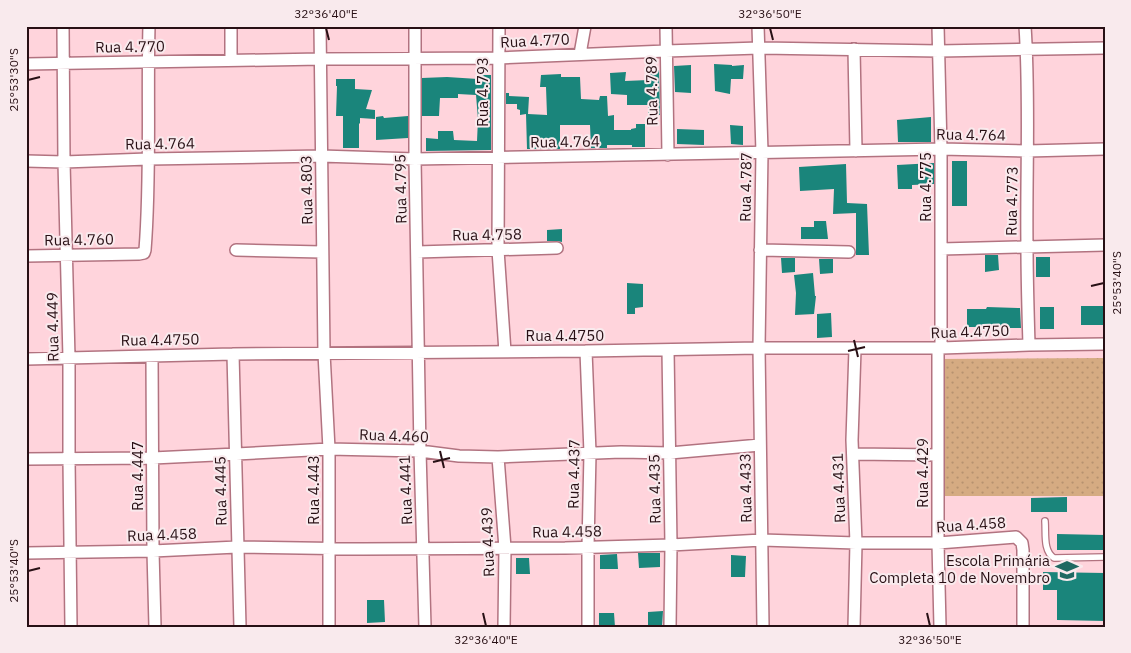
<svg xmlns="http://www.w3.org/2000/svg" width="1131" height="653" font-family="'IBM Plex Sans',sans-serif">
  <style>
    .grass { fill: url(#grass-dots) }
    .building { fill: #1a857b }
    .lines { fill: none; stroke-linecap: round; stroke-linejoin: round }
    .service-casing { stroke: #b27380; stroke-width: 8 }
    .minor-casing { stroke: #b27380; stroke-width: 14 }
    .service { stroke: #fff; stroke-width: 5.5 }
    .minor { stroke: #fff; stroke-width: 11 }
    .ticks { fill: none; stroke: #281015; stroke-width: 2 }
    .labels { text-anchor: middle; stroke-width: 4; stroke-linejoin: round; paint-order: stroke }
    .street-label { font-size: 15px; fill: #281015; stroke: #f9eaed }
    .poi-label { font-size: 15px; fill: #281015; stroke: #f9eaed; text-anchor: end }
    .neatline { fill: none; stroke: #281015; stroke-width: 2 }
    .ticks-label { font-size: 12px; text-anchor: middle; fill: #281015 }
  </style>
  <defs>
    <pattern id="grass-dots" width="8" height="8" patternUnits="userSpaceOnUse" patternTransform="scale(1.25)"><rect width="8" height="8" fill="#d5ab82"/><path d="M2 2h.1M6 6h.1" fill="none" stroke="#b7926f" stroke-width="1.8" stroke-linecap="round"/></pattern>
  </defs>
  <rect width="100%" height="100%" fill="#ffd4dc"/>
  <path class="grass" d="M1105,358V496H938V359Z"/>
  <path class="building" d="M714,64L732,65V66L744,65L743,79H731L730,94L715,91Z
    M691,65V93L675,92L674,66Z
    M649,70H659L660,115H648V105H627V95L611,94L610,73L626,72L625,81L649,80Z
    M561,74V77H580L581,99L599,100L600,96H607L608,116L614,115V130H631V129L636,128V124H645V147H632V145H607V148H591L590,125H560V149H527L526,114L520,115V110L517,109V104H506V93H509V96L529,97L528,114L547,115L546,87H540L541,75Z
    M478,75H491V150L426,151V138L438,139V131H453L454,140L477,141L478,119L476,95L458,94V98H440L439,116H422V78L447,77L478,79Z
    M336,79H355V89L372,90L366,109L375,110V119L360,118V123L359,124V148H343V116H336L337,86H336Z
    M383,116L384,118L408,116V138L376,140V117Z
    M931,117V142H898L897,120Z
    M730,125L743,126V145L731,144Z
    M677,129L704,130V145L677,144Z
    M952,161H967V206H952Z
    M934,163V184L912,185V189H898L897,165Z
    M846,164L847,203L867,204L869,255H856V213L833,214L834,189L800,191L799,167Z
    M814,221H826L828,239H801V227H814Z
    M562,229V242L557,241H547V230Z
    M985,255H998L999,270L985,272Z
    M1036,257H1050V277H1036Z
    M781,258H795V272L782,273Z
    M819,259H833V273L820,274Z
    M813,273L815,296H816L814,314L795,315L796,293L794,275Z
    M627,283L643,284V307L635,308V314H627Z
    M1081,306H1104V325H1081Z
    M987,307L1020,308L1021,328H1004V327H967V309H986Z
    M1040,307H1054V329H1040Z
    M831,313L832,337L817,338V314Z
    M1067,497V512H1031V498Z
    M1057,534L1105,535V550H1057Z
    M638,553H660V567L639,568Z
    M617,554L618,569H600V555Z
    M731,555L746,556L745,577H731Z
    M516,558H529L530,574H516Z
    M1043,572L1105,573V621L1057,620V590H1043Z
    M367,600H384L385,622L367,623Z
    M663,611L662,627H648V612Z
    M599,613H614L615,627H599Z"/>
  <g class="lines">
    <defs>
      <path id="service" d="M1045,521C1046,534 1043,551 1054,558L1105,557"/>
      <path id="minor" d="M63,26L64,162L69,358V459L71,627
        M320,26L324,353L329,449V627
        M415,26V159L420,451L425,627
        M499,26L498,250L505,352
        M666,26L668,155
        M758,26L762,152L759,348L763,627
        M938,26L941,149V348
        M1025,26C1030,100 1026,173 1027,246C1027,279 1028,312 1029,345
        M854,49L856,151
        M580,54L585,26
        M231,60V26
        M26,64L321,59L498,58L666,51L759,48L939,51L1105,48
        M26,161L64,162L148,159L321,156L415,159L941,149L1027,151L1105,149
        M941,249L1105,245
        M236,250L322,252
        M760,250L849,252
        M417,252L557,248
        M26,256L139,254L144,253L145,250C151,176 147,101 149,26
        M938,348V543L940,627
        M668,350L671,545L670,627
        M586,351L590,453L588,547V627
        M233,354L240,627
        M152,356L153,551L155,627
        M26,359L233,354L586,351L759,348H941L1029,345L1105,344
        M853,454L938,455
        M498,457L505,548L504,627
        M26,459L153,458L236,454L329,449L420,451L459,456L498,457L621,452L670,453L760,445
        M26,553L153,551L237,547L363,549L565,548L671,545L762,540L856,543H938L1016,537L1022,543L1023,550V627
        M854,627L856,543L852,440L855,349"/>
    </defs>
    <use href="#service" class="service-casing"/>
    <use href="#minor" class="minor-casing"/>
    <use href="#service" class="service"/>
    <use href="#minor" class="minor"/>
  </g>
  <path class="ticks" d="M326,28L329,40M770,28L773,40M28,80L40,77M1091,286L1104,283M854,340L858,357M848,351L865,347M440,451L444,468M433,462L450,458M28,571L40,568M483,613L486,626M927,613L930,626"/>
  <defs>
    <symbol id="school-bare" viewBox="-9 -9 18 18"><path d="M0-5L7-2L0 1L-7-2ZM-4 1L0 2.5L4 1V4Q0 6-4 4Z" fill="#1f6962" stroke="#f9eaed" stroke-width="2.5" paint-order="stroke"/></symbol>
  </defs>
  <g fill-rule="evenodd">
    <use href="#school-bare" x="1051" y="554" width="32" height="32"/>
  </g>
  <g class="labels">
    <g class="street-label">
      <text transform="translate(535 41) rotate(-3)" y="5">Rua 4.770</text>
      <text transform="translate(130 47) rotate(-1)" y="5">Rua 4.770</text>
      <text transform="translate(652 91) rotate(-91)" y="5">Rua 4.789</text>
      <text transform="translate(483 92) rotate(-90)" y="5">Rua 4.793</text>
      <text transform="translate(971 135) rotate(1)" y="5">Rua 4.764</text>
      <text transform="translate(565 142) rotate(-1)" y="5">Rua 4.764</text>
      <text transform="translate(160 144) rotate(-1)" y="5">Rua 4.764</text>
      <text transform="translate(746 187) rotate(-89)" y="5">Rua 4.787</text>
      <text transform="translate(926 187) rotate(-90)" y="5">Rua 4.775</text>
      <text transform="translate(401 189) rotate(-91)" y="5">Rua 4.795</text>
      <text transform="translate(307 190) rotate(-91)" y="5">Rua 4.803</text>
      <text transform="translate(1012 201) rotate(-89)" y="5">Rua 4.773</text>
      <text transform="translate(487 235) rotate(-1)" y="5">Rua 4.758</text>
      <text transform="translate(79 240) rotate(-1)" y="5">Rua 4.760</text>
      <text transform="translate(53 327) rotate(-91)" y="5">Rua 4.449</text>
      <text transform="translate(970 332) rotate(-2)" y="5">Rua 4.4750</text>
      <text x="565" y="341">Rua 4.4750</text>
      <text transform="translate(160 340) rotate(-1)" y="5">Rua 4.4750</text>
      <text transform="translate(394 436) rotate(2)" y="5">Rua 4.460</text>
      <text transform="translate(923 473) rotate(-90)" y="5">Rua 4.429</text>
      <text transform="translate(574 474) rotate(-89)" y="5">Rua 4.437</text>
      <text transform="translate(138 476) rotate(-90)" y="5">Rua 4.447</text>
      <text transform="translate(746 488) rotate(-91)" y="5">Rua 4.433</text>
      <text transform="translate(839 488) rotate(-92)" y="5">Rua 4.431</text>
      <text transform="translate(655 489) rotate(-91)" y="5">Rua 4.435</text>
      <text transform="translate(314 490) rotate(-90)" y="5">Rua 4.443</text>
      <text transform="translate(406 490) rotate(-92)" y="5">Rua 4.441</text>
      <text transform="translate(221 491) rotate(-91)" y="5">Rua 4.445</text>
      <text transform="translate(971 525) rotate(-4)" y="5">Rua 4.458</text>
      <text transform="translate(567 532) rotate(-1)" y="5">Rua 4.458</text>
      <text transform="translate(162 535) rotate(-2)" y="5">Rua 4.458</text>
      <text transform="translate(488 542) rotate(-92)" y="5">Rua 4.439</text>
    </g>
    <g class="poi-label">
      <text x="1050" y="566">Escola Primária<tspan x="1050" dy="17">Completa 10 de Novembro</tspan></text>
    </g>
  </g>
  <rect width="1131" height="653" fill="none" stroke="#f9eaed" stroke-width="55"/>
  <rect x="28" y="28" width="1076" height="598" class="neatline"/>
  <g class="ticks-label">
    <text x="326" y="18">32°36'40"E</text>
    <text x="770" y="18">32°36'50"E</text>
    <text transform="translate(14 80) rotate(-90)" y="4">25°53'30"S</text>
    <text transform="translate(1117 283) rotate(-90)" y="4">25°53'40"S</text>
    <text transform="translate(14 571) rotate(-90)" y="4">25°53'40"S</text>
    <text x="486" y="644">32°36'40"E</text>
    <text x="930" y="644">32°36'50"E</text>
  </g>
</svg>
